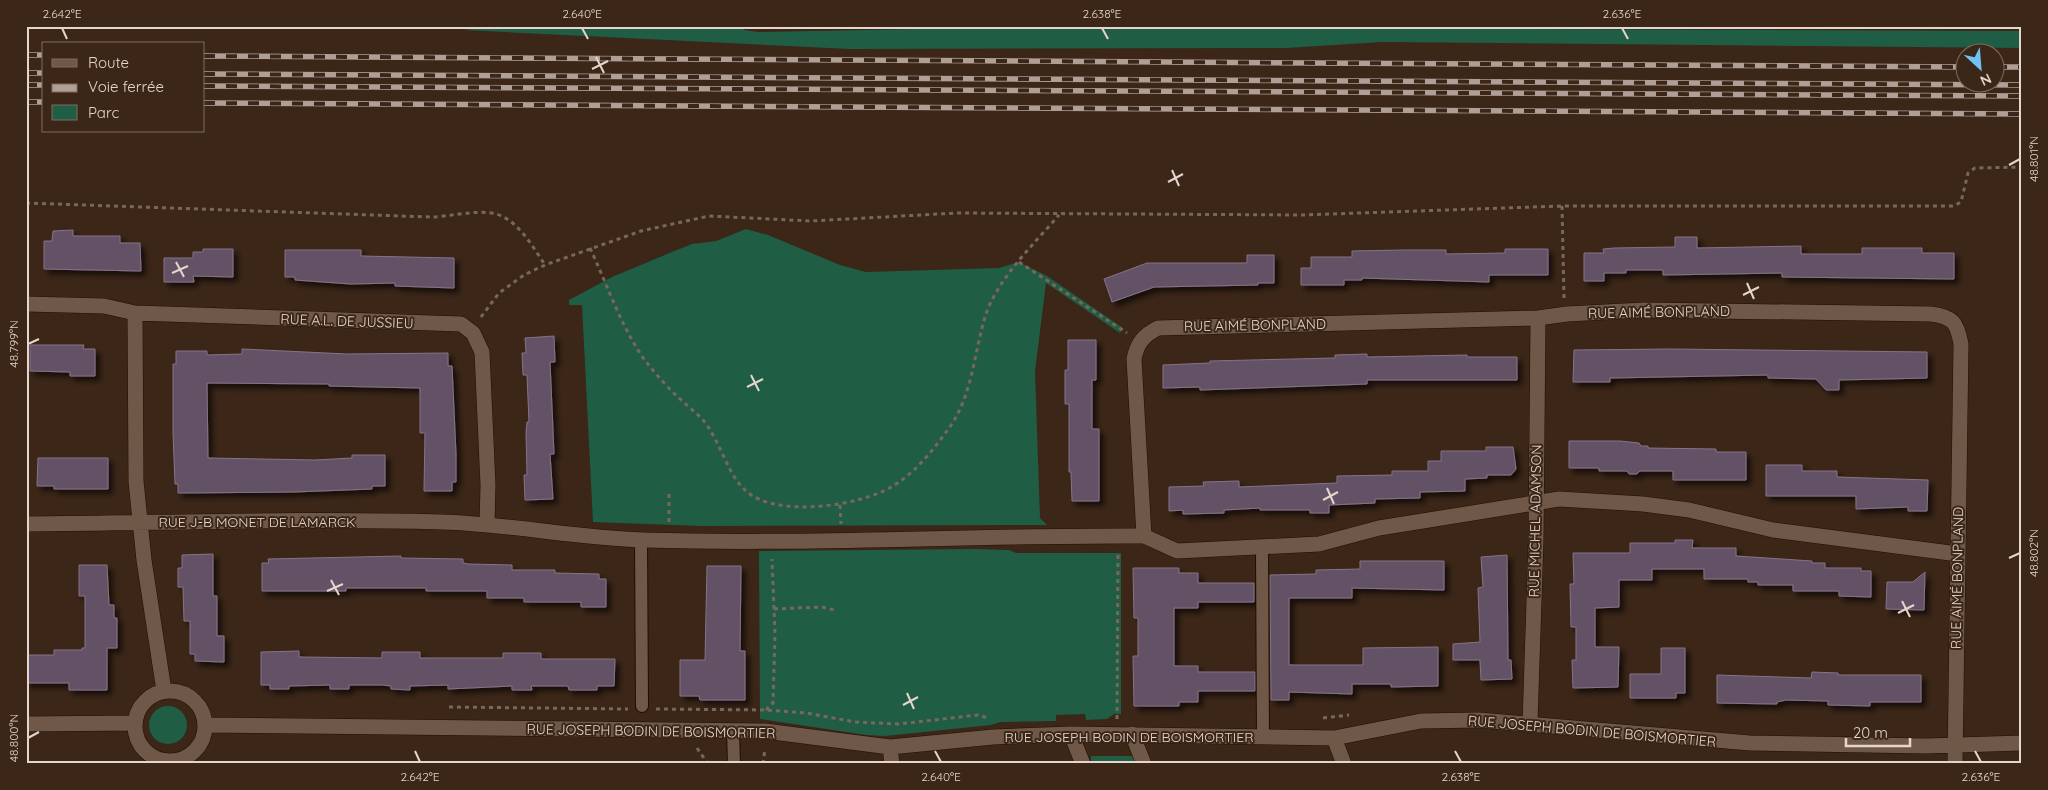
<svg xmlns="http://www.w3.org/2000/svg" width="2048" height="790" font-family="Quicksand,sans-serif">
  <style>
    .green { fill: #205d45 }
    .building { fill: #635165; stroke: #867388; filter: url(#shadow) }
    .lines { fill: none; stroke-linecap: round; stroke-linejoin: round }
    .lane-casing { stroke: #210e03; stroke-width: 14 }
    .street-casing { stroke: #210e03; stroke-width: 16 }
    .path { stroke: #7a675b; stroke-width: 3; stroke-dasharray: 4 4; stroke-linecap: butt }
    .lane { stroke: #705849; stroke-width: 12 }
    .street { stroke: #705849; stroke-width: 15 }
    .rail-casing { stroke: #b09f96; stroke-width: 5.5 }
    .rail { stroke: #3b2618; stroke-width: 4; stroke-dasharray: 11; stroke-linecap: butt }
    .ticks { fill: none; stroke: #e4d5cd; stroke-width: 2 }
    .labels { text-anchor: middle; stroke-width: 4; stroke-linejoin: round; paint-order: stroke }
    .street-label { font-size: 14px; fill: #e4d5cd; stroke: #3b2618 }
    .neatline { fill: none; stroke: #e4d5cd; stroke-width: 2 }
    .ticks-label { font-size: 12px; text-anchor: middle; fill: #e4d5cd }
  </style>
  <defs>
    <filter id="shadow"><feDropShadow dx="4.5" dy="4.5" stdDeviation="2.5" flood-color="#0009"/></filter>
  </defs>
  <rect width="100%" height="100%" fill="#3b2618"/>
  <path class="green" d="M742,26L744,30L758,32L1019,27L2022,31V48L1382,42L1286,48L850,49L463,30L490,27Z
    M746,229L768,235L840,265L866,272L999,268L1019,262L1047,276L1123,328L1120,333L1046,283L1035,371L1040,518L1047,525L701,526L593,522L582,305H569V300L612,277L672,252L692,244L716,241Z
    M975,549L1009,550L1016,553H1121V714H1114L1107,719L1086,720L1085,714L1056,715V721L1000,722L991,725L885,736L866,735L760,719L759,551Z
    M149 725a19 19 0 1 1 38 0a19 19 0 1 1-38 0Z
    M1091,756H1134L1138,764H1091Z"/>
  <path class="building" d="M73,230V236H120V243H140L141,271L44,269V241H52L53,231Z
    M1675,237H1697V248L1801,246V254H1862V248H1922V253H1954V279L1782,277V273L1663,275V270H1626V273H1604V281H1584V253H1604L1603,249L1614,248L1675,247Z
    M203,249H233V277L193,276L194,282H164V258H193V252H203Z
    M1505,249H1548V275H1489V282L1362,278V280H1344V285H1301V268H1311V257H1352V251L1403,250H1446V254L1505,253Z
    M285,250H361V256L454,258V288L395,286V283L351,284L295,280V277H285Z
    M1247,255H1274V283H1258V285L1154,287L1112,302L1104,279L1147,263H1247Z
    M554,336L555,362H550L554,454H550L553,499L525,500L524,475H527L526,432L527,422H529L527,375H523L522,353H526L525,338Z
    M1068,340H1096V380H1092V429H1099V501H1072L1071,472H1069V404H1065V370H1068Z
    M30,345H84L83,349H95V376H70V372L30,371Z
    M242,349L347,354L448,353V366H452L456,454V482H452V491H424L425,433H420V388L329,386V384L207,383L208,458L315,460L352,458V455H385V486H372V489L294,492L178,493V484H175L173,433V364H176V351H207V355L242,354Z
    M1670,349L1927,352V378L1839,380V390H1826L1816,379L1768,378V375L1610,378V382H1573L1574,350Z
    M1367,354V357L1467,355V357H1517V380H1367V384L1200,390V387L1163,388V365L1210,363V361L1335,358V355Z
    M1569,441H1620L1639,443L1641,446H1648V448L1716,449V452H1746V480H1673V471H1640L1637,474H1629L1627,471H1599V468H1569Z
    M1486,447H1513L1516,469L1511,475H1487V478L1465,479V491L1420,492V498L1375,499V503L1329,505V513H1310V510H1260V508L1224,510V513L1183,514V510L1169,511V487L1204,486L1203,482L1239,481V487L1337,483V476L1392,475V471H1428V461H1441V451H1486Z
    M38,458H108V489H54V486H37Z
    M1766,465H1802V471H1837V477L1928,480L1927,511H1908V507L1856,509V496H1766Z
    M1675,540H1693L1692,548H1736V556L1812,561V563H1825V568H1861V571H1871V597L1839,596V591H1793V585H1758V582H1748V579H1704V569H1652V580H1619V607L1595,608V647H1619L1618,687L1573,688L1572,660H1576V627H1571L1570,584H1574L1573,553H1630V543H1675Z
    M213,554V596H217V636H224V662L195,661V654H190V621H184L183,587H178V568H182V555Z
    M1507,555L1508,660H1511L1512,679L1481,680L1480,660H1453V644L1480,642L1478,588L1483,587L1481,557Z
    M401,556V558L463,559V563L469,564L512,565V570H555V573L599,574V579H606V607H581V602H524V598H487V591H426V588H346V591H262V563H269L268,559Z
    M1360,561H1444V590L1352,588V598H1289V665H1363V648L1438,647V686L1391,687V684H1352V694L1289,692V700H1271L1270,575L1316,574V570L1360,569Z
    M79,565H107L109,605H114V618H117V648H107V690H69V683H26V655H54V650H82V648H85V596H79Z
    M707,566H741L740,651H745V700H700L699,696H680V660H705Z
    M1133,568H1179V573H1198V583H1254V602H1198V608H1174V666H1198V672H1255V691H1198V702H1179V706H1134L1133,656H1138V618H1134Z
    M1925,572L1924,610L1886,609L1887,582H1913Z
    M1661,648H1685V693H1676V698H1630V674H1661Z
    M299,651V657L382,658V652H420V658H503V653H541V659H615L614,686H597V690H569L568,686H531L532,690H512V686L448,689V685L410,686V690L391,689V686L382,685H349V689H330V685L289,686V689H270V685H261V652Z
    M1812,672L1838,673V675H1921V702H1870V706L1828,705V701L1786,700L1777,702V704L1717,703V675L1811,678Z"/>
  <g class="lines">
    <defs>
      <path id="lane" d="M641,540L642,706
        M1262,548L1263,737
        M733,731L734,764"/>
      <path id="street" d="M26,304L104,306L135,313L461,324L473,333L482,352L488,485L487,524
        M135,313L136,481L144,560L164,691
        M26,524C165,523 304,518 442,522C510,524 576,538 644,540C810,545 977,535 1144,536L1177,551L1319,544L1379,528L1559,499L1643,504L1689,510L1773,530L1958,554
        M1144,536L1134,359C1137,343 1144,335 1158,328L1538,318L1567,314L1644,310L1931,314C1953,317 1957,322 1961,344L1955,764
        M135 726a35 35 0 1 1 70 0a35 35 0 1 1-70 0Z
        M1530,723L1536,540L1538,318
        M26,724L135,723
        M205,725L765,731L890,747L993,737L1071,734L1334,738L1421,721L1479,720L1750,743L1926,746L2022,743
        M1071,734L1083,764
        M1132,734L1144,764
        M1334,738L1344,764
        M890,747L892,764"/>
    </defs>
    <use href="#lane" class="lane-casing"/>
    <use href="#street" class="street-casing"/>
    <path class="path" d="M751,26H840
      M26,203L430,217C450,217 476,209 496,214C518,220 533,247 545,265
      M1562,206L1564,298
      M590,248C607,284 623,332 647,363C656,374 667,387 678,397C687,406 699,414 706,424C721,444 727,473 745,490C775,519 861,506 893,486C916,472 934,449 949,428C973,395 974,351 986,314C999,277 1034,244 1059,215
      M1019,262L1127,333
      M481,317L499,293L524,275L545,265L641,231L709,216L811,221L957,213L1302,215L1562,206H1954L1961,202L1968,173L1975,168L2022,167
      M669,494V524
      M840,505L841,524
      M774,609L822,607L834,610
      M449,707L628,709
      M656,709L766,710L806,713L855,722L899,724L978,715L988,718
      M766,710L773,703L775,634L772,559
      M1323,718L1349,715
      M1117,719L1118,552
      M697,748L708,764
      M763,764L765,748"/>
    <use href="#lane" class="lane"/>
    <use href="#street" class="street"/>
    <defs>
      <path id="rail" d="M26,55H44
        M204,56L1966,67
        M1996,67H2022
        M26,73H44
        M204,74L2022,85
        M26,85H44
        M204,86L2022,96
        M26,102H44
        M204,103L2022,114"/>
    </defs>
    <use href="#rail" class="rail-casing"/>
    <use href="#rail" class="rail"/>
  </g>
  <path class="ticks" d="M62,28L67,39M582,28L588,39M1102,28L1108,39M1622,28L1628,39M596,57L604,73M592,69L608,61M2009,165L2020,159M1172,170L1179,186M1168,182L1183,174M176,262L184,277M172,273L188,266M1747,283L1754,299M1743,295L1759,287M28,344L39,339M751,375L759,391M747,387L763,379M1327,488L1334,504M1323,500L1338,492M2009,558L2020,553M331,580L339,595M327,591L343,584M1902,601L1910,617M1898,613L1914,605M907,693L914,709M903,705L918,697M28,738L39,732M415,751L420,762M935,751L941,762M1455,751L1461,762M1975,751L1981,762"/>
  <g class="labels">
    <g class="street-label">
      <text transform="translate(1659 312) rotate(-1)" y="5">RUE AIMÉ BONPLAND</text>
      <text transform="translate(347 321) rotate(2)" y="5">RUE A.L. DE JUSSIEU</text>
      <text transform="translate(1255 325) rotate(-1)" y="5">RUE AIMÉ BONPLAND</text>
      <text transform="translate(1535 521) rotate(-89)" y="5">RUE MICHEL ADAMSON</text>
      <text x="257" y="527">RUE J-B MONET DE LAMARCK</text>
      <text transform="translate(1957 578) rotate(-89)" y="5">RUE AIMÉ BONPLAND</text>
      <text transform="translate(651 731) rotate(1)" y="5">RUE JOSEPH BODIN DE BOISMORTIER</text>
      <text transform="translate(1592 731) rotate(5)" y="5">RUE JOSEPH BODIN DE BOISMORTIER</text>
      <text x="1129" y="742">RUE JOSEPH BODIN DE BOISMORTIER</text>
    </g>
  </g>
  <rect width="2048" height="790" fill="none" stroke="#3b2618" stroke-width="55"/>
  <rect x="42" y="42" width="162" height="90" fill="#3b2618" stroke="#7f6c60"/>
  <rect x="52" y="59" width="25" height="8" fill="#705849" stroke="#7f6c60"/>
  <text x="88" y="68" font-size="15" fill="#e4d5cd">Route</text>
  <rect x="52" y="84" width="25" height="8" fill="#b09f96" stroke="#7f6c60"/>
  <text x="88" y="92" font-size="15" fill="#e4d5cd">Voie ferrée</text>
  <rect x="52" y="105" width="25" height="15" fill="#205d45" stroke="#7f6c60"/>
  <text x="88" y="118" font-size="15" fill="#e4d5cd">Parc</text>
  <g transform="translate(1980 68) rotate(154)"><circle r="24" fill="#3b2618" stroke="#7f6c60"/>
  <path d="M0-4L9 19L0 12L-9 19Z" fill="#6fc2f4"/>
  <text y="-8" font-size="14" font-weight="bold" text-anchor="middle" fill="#e4d5cd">N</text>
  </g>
  <path d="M1846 738v8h64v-8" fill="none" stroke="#e4d5cd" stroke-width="2.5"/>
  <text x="1853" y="738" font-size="15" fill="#e4d5cd" stroke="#3b2618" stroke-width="4" paint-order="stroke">20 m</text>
  <rect x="28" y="28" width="1992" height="734" class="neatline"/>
  <g class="ticks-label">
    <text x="62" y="18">2.642°E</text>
    <text x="582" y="18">2.640°E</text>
    <text x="1102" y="18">2.638°E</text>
    <text x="1622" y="18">2.636°E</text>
    <text transform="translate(2034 159) rotate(-90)" y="4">48.801°N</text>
    <text transform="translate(14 344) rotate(-90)" y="4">48.799°N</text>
    <text transform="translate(2034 553) rotate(-90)" y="4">48.802°N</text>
    <text transform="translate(14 738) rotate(-90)" y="4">48.800°N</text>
    <text x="420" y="781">2.642°E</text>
    <text x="941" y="781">2.640°E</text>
    <text x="1461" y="781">2.638°E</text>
    <text x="1981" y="781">2.636°E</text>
  </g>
</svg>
